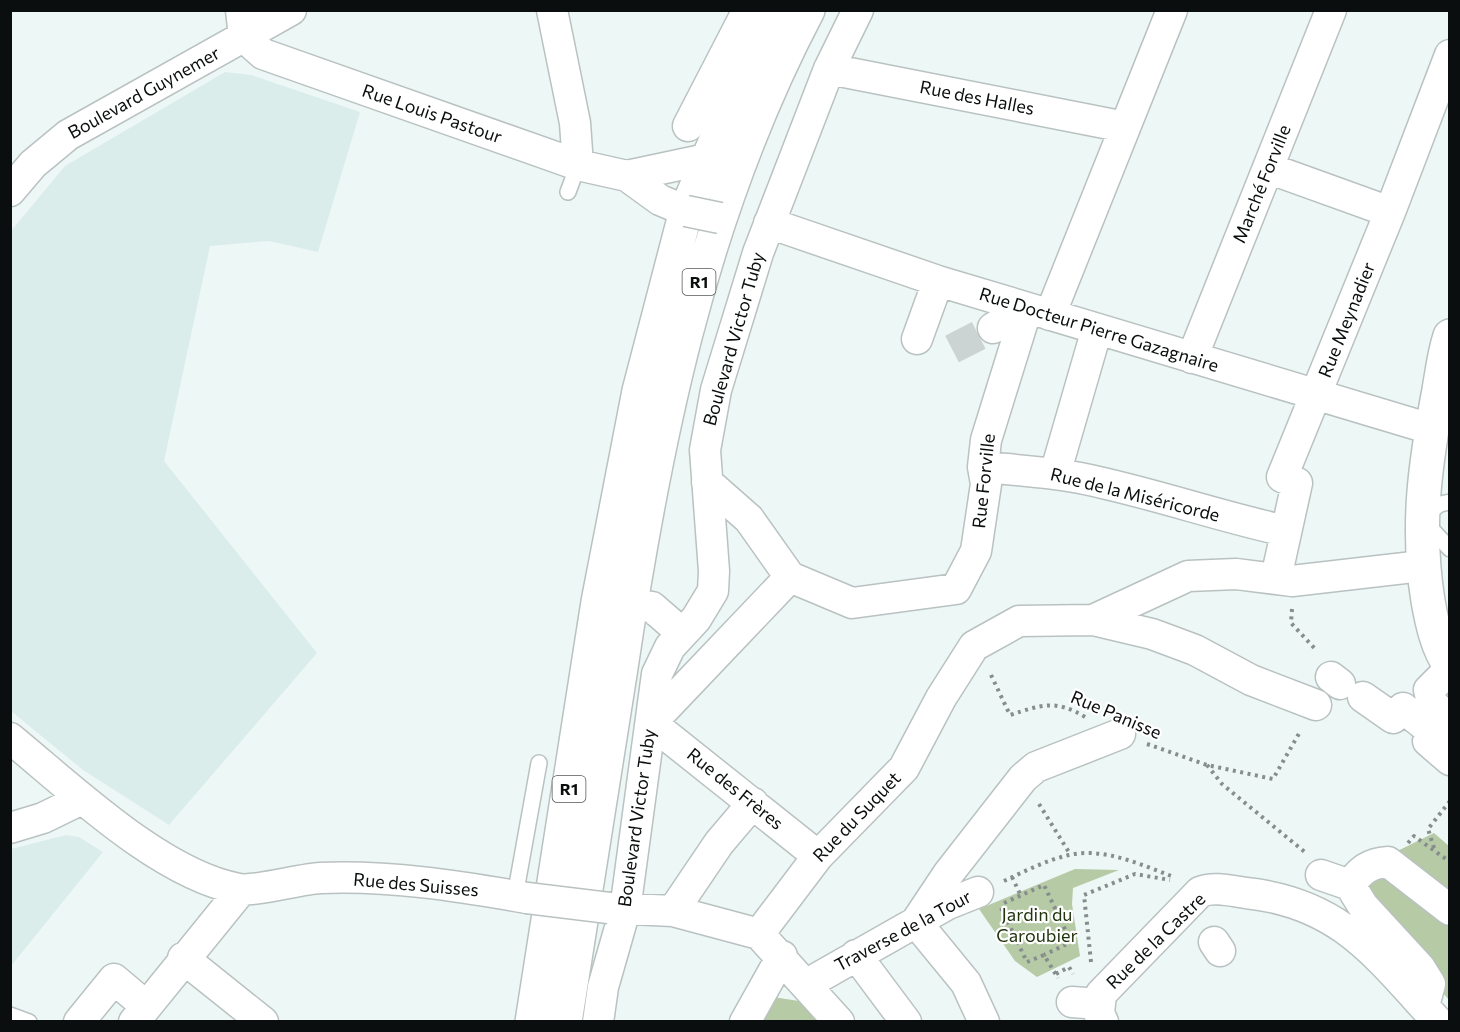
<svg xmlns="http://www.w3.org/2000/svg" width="1460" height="1032" font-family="Commissioner,sans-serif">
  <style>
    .built { fill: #daedeb }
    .green { fill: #b6caa6 }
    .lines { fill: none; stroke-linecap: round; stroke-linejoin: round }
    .street-tunnel { stroke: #cbd4d3; stroke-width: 30; stroke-dasharray: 30 15; stroke-linecap: butt }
    .lane-casing { stroke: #b9c2c1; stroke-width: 18 }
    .street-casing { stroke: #b9c2c1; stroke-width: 33 }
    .secondary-casing { stroke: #b9c2c1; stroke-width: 36 }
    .highway-casing { stroke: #b9c2c1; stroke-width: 36 }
    .path { stroke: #868d8c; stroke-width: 4; stroke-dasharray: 3 4.5; stroke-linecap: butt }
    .lane { stroke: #fff; stroke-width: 15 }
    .street { stroke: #fff; stroke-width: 30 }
    .secondary { stroke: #fff; stroke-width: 33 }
    .highway { stroke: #fff; stroke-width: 33 }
    .street-bridge-casing { stroke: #b9c2c1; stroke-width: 33; stroke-linecap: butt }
    .street-bridge { stroke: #fff; stroke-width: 30 }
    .labels { text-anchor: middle; stroke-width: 4.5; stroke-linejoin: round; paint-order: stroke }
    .shield { fill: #fff; stroke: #545656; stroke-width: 1.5 }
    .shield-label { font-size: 16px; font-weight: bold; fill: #0b0e0e }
    .street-label { font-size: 18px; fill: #0b0e0e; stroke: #fff }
    .park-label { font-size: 18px; fill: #22360d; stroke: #fff }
  </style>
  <rect width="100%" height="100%" fill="#edf7f6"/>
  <path class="built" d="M225,72L251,75L360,112L318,252L269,241L210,246L164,461L317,653L169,825L83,770L11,711V231L65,166Z
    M66,835L79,837L103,852L11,966V849Z"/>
  <path class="green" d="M1434,833L1449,846V1000L1350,885L1375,862Z
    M1075,869L1119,870L1073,888L1072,904L1080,956L1037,977L1015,961L979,909Z
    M773,997L812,1003L829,1022H759Z"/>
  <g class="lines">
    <path class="street-tunnel" d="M952,349L993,328"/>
    <defs>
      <path id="lane" d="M568,192L578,165
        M1450,502L1440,504L1421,518L1450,549
        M515,896L539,763
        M10,1015L29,1022"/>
      <path id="street" d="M241,10L244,37L263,54L578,165L627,176L707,159
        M552,10L575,123L578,165
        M829,69L1125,127
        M688,126L748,10
        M1268,168L1390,212
        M627,176L660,200L686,211
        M10,191L33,164L68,135L291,10
        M769,223L938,281L1431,429
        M1050,315L1172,10
        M993,328L1027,308
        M917,339L938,281
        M1192,358L1331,10
        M983,467C1015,470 1048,472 1080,478C1150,492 1217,516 1286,531
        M1055,474L1097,329
        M707,482L749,519L790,577L852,603L956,589L976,551L986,484L983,467L986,440L1027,308
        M790,577L651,723L818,856
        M1276,578L1297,483L1282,477L1390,212L1450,55
        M608,603L652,607L682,633
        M1093,620L1152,634L1195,650L1251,680L1316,705
        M1450,669L1429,690L1432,703L1450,721
        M1331,677L1340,684
        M1363,697L1393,718L1403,708L1434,733L1428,741L1450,760
        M10,738C71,788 161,875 239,889C253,892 301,879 320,878C389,875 459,886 527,898
        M10,828L43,818L82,799
        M1321,875L1350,885
        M609,908L673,911L759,934
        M673,911L719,843L753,803
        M759,934L818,856L904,768L941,698L974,646L1019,621L1093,620L1188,576L1236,574L1292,581L1422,566
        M759,934L839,1022
        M1214,942L1220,951
        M856,955L906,1022
        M183,958L263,1022
        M807,984L948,904L978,892
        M1072,1002L1100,1004
        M1424,1006L1430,984L1420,968L1363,906L1350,885C1360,871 1369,863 1388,862L1450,910
        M79,1022L114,979L146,1006
        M134,1022L241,890
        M598,1022L603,987L625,910L657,674L670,647L696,619L713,591L714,571L705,450L716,390L758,253L829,69L858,10
        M745,1022L782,956
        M984,1022L966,983L916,922L948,874L1023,778L1036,767L1120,734
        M1103,1022L1099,1013L1101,994L1200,892C1214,886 1231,891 1246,893C1341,903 1377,956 1438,1022"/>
      <path id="secondary" d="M1450,336C1444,354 1442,373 1439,390C1425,464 1416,526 1428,601C1432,623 1437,647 1450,666"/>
      <path id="highway" d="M532,1022L598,602L639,391L686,211L721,128L776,10
        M565,1022C584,906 602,790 620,674C654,445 699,217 808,10"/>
    </defs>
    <use href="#lane" class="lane-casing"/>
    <use href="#street" class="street-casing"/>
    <use href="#secondary" class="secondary-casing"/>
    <use href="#highway" class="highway-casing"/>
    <path class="path" d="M1292,609L1291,623L1317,651
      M991,675L1010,715C1041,705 1056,699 1085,717
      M1147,744L1207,765L1273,779L1301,730
      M1207,765L1222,784L1306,853
      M1039,804L1070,854
      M1408,843L1414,836L1450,862
      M1434,848L1428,829L1450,801
      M1012,877L1021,896
      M1004,881C1025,871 1047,860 1069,855C1104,847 1142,865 1174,877
      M1004,903L1044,885L1071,942L1044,955
      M1001,908L1027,962L1044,955L1058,978
      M1091,962L1084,895L1135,874L1170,880
      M1056,974L1069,967L1073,974"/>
    <use href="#lane" class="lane"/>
    <use href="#street" class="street"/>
    <use href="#secondary" class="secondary"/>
    <use href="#highway" class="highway"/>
    <defs>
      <path id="street-bridge" d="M686,211L720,218
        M527,898L609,908"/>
    </defs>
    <use href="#street-bridge" class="street-bridge-casing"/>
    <use href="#street-bridge" class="street-bridge"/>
  </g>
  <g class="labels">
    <g class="shield">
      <rect x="682.5" y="269" width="33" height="26" rx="4.5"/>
      <rect x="552.5" y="776" width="33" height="26" rx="4.5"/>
    </g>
    <g class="shield-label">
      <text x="699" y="288">R1</text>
      <text x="569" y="795">R1</text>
    </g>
    <g class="street-label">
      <text transform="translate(144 93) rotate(-29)" y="6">Boulevard Guynemer</text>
      <text transform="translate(977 98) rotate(11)" y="6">Rue des Halles</text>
      <text transform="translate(432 114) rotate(19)" y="6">Rue Louis Pastour</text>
      <text transform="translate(1262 184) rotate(-68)" y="6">Marché Forville</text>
      <text transform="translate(1347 320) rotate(-68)" y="6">Rue Meynadier</text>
      <text transform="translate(1099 330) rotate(17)" y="6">Rue Docteur Pierre Gazagnaire</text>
      <text transform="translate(734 339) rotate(-74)" y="6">Boulevard Victor Tuby</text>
      <text transform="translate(984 481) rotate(-84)" y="6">Rue Forville</text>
      <text transform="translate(1135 495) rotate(14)" y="6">Rue de la Miséricorde</text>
      <text transform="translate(1116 715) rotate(23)" y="6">Rue Panisse</text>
      <text transform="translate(735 789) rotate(39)" y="6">Rue des Frères</text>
      <text transform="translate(857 817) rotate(-46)" y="6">Rue du Suquet</text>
      <text transform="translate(637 818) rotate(-82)" y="6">Boulevard Victor Tuby</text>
      <text transform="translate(416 885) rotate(5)" y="6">Rue des Suisses</text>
      <text transform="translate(903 931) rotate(-28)" y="6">Traverse de la Tour</text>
      <text transform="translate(1156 941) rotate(-44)" y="6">Rue de la Castre</text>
    </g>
    <g class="park-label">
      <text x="1037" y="921">Jardin du<tspan x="1037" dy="21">Caroubier</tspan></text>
    </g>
  </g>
  <rect width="1460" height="1032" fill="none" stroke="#0b0e0e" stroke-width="24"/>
</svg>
